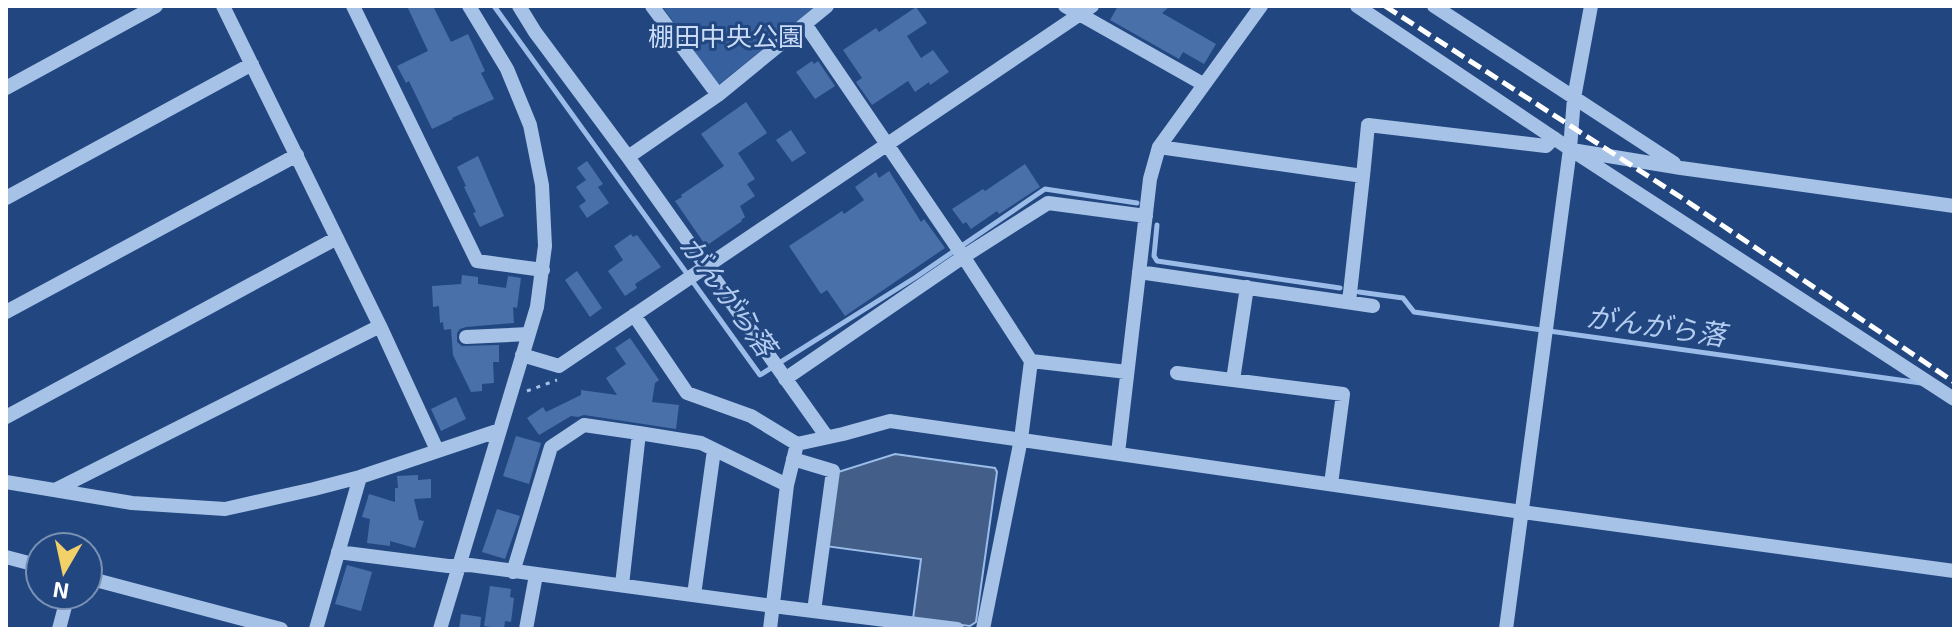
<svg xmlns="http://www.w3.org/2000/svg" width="1960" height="635" font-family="'Exo 2','Noto Sans JP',sans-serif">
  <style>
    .green { fill: #36609e }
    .water { fill: #435e88; stroke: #9bbce8; stroke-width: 2 }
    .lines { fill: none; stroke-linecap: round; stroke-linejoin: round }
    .stream { stroke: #9bbce8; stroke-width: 5 }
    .building { fill: #4a70a9 }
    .path { stroke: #a7c2e7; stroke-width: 3; stroke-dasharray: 4 6; stroke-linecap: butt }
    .minor { stroke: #a7c2e7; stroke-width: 14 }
    .rail { stroke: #fff; stroke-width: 5; stroke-dasharray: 14 6; stroke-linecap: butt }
    .labels { text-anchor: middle; stroke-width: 6; stroke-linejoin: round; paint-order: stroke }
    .park-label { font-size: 26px; fill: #cbddf6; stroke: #224780 }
    .water-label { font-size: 28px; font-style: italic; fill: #b3ccef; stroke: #224780 }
  </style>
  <rect width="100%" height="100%" fill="#224780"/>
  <path class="green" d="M662,6H817L718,85Z"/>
  <path class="water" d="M895,454L995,468L997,472L976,622L970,626L913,619L921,559L825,546L835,473Z"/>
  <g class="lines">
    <path class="stream" d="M494,6L760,375L916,277L1045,189L1137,203
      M1157,225L1154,256L1157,261L1340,288
      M1359,292L1403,298L1414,312L1921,383"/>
  </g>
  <path class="building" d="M407,6H433L451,42L468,34L485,71L481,73L494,99L452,118L453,119L432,129L409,81L406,83L397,66L428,51Z
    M1118,6H1170L1162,13L1216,44L1204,64L1183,52L1179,59L1110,20Z
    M916,7L927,23L907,36L921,58L933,50L949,72L930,85L929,82L915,92L908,81L872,105L856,82L862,78L843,50L876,28L879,32Z
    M812,61L814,64L818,61L835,86L815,99L796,72Z
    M746,102L767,133L738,153L755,179L747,184L755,196L740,206L745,217L741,220L742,221L706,246L675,201L682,197L681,195L724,166L701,134Z
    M791,130L806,153L792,162L776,140Z
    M478,156L504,216L480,227L473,213L476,212L464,187L466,186L457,167Z
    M587,161L603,184L598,187L609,203L587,218L579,206L586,201L576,187L586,180L577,168Z
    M1025,164L1040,187L999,214L997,211L971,229L966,222L963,224L952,209L983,189L985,191Z
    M889,171L921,222L924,219L945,248L845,316L827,290L821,294L789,246L842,211L844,214L864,200L855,187L876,172L879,178Z
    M631,234L633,237L637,235L661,267L635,284L637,288L625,296L608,271L623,260L614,246Z
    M577,271L602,308L590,317L565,280Z
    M462,275L478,277V284L506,288L508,276L521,278L517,308L513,307L514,323L466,327L460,329L457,333V342L462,346L499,345V362H493L494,383L482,384V391L471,392L453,355L451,329L444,330L443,322L440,323L439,306L433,307L432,286L461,284Z
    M630,338L659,380L655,383L652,402L679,405L676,429L584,415L578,417L571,416L539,435L527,418L543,407L546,412L581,395V390L617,395L606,378L626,364L615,348Z
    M456,397L466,419L441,431L431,409Z
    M516,436L541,443L529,484L503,476Z
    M418,475V480L431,479V498L414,499L419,520L424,521L415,548L390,541V546L367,543L370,519L362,517L369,494L395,502V488H398L397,476Z
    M497,509L520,516L505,559L482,552Z
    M347,565L372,572L361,611L335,604Z
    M490,586L511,589L510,597L514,598L511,622L505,621L504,629L484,626Z
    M461,614L481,617L480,629H459Z"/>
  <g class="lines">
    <path class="path" d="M527,391L557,380"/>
    <path class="minor" d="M223,6L380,326L437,450
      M353,6L477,261L543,270
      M519,6L535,32L628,157L827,437
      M652,6L718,95
      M1065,6L1203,84
      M1357,6L1570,149L1954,399
      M1434,6L1674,163
      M805,24L963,256L1031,361L1021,439L983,629
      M6,88L156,6
      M1159,147L1363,176L1368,125L1546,146L1554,138
      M1578,151L1681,168L1954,206
      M628,157L718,95L827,6
      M6,198L252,64
      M1139,272L1373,306
      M1349,302L1363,176
      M6,312L297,155
      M634,315L687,393L751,416L797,444L843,434L890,421L1522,512L1954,571
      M466,337L529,334
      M522,355L559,366L1092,6
      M1031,361L1127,372
      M1177,373L1343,394L1331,484
      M785,379L963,257L1048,203L1146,216
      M1233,380L1247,287
      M6,417L337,238
      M1118,453L1150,179L1159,147L1261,6
      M793,459L833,471L814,611
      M6,482L132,503L225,509L314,489L360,477L500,430
      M57,489L380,326
      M338,552L448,566L470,565L773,606L957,629
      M6,557L40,566
      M513,572L551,447L584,425L639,433
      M88,578L281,629
      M622,585L639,433L701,443L787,485
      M694,595L714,450
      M59,629L68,595
      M316,629L360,477
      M440,629L537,307L545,246L542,185L530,125L507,69L469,6
      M526,629L536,575
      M770,629L787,485L797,444
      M1506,629L1570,149L1574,98L1591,6"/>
    <path class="rail" d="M1385,6L1682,198L1954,382"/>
  </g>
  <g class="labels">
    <g class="park-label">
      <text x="726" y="46">棚田中央公園</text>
    </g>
    <g class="water-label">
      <text transform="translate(728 296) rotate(54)" y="10">がんがら落</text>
      <text transform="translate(1656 326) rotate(8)" y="10">がんがら落</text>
    </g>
  </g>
  <rect width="1960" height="635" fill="none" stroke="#ffffff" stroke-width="16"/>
  <g transform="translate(64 571) rotate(189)"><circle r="38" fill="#224780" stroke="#7a91b3" stroke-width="2"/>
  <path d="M0-6L14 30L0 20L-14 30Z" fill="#f3d169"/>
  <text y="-12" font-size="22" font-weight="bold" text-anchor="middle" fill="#ffffff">N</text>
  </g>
</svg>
